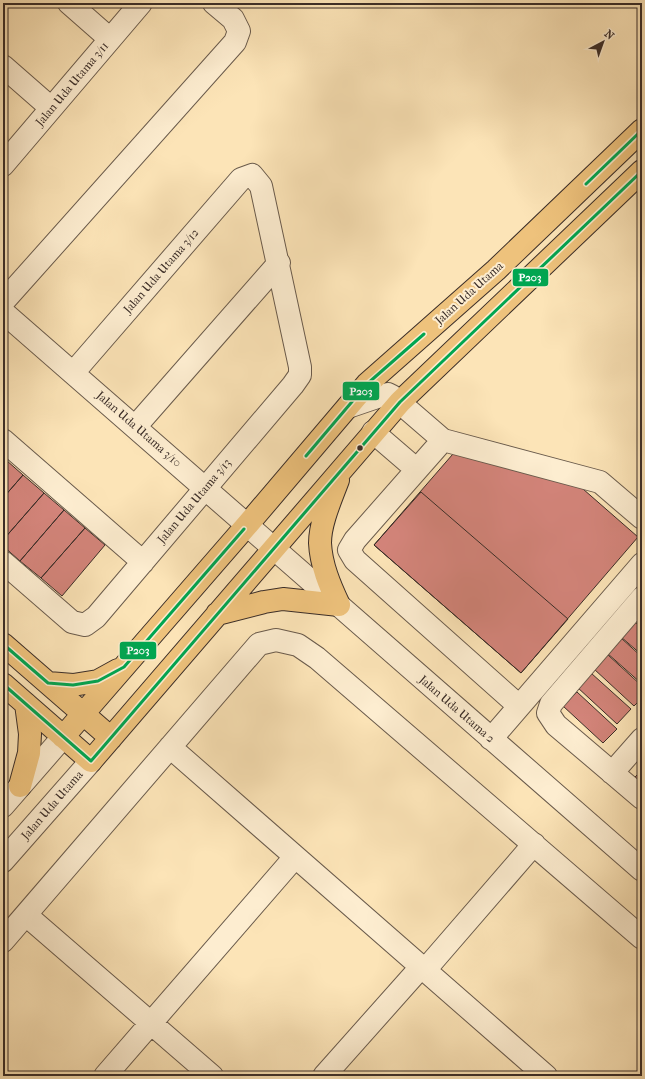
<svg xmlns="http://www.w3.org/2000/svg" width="645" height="1079" font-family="'IM FELL French Canon',serif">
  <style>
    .building { fill: #d3847a; stroke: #3a2d28 }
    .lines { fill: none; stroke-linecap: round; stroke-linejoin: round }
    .minor-casing { stroke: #6a5b4c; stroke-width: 24 }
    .major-casing { stroke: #3a2d28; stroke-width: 24 }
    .minor { stroke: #fdedd0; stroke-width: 22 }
    .major { stroke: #eec27c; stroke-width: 22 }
    .bus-1-casing { stroke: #fdedd0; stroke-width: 6 }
    .bus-1 { stroke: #00a651; stroke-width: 3 }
    .bus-dot { fill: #3a2d28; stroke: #fdedd0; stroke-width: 1.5 }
    .labels { text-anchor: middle; stroke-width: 4; stroke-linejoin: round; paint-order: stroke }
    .street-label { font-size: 12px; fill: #3a2d28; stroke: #fdedd0 }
    .line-badge { stroke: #fdedd0; stroke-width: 1.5 }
    .badge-label { font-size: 11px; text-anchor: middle; font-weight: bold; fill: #fff }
  </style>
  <rect width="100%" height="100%" fill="#fce4b7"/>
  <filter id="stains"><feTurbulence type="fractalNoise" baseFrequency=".005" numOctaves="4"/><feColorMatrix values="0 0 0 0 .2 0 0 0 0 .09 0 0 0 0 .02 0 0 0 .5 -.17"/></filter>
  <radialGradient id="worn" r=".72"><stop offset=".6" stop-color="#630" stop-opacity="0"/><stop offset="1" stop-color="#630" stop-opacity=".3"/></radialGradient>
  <path class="building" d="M459,447L575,482L638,537L521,673L374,545Z
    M6,460L23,475L3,498V463Z
    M23,475L44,493L3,540V498Z
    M421,492L568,619L521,673L374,545Z
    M44,493L64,510L20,561L3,546V540Z
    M64,510L85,528L41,578L20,561Z
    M85,528L105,545L62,596L41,578Z
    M635,622L642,628V655L621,637Z
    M621,638L642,657V684L607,653Z
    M608,655L642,686V698L634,706L594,669Z
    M591,673L631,709L617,724L577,687Z
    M577,692L617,729L603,743L563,706Z
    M642,770V784L635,777Z"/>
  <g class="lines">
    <defs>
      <path id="minor" d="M69,3L110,39
        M3,66L51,108
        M3,165L141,3
        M3,302L235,42L239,31L233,19L214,3
        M3,312L642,870
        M348,407L383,395L388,394L392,396L443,440L600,482L642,518
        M135,427L279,263
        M373,432L416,469
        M3,440L143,562
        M443,440L355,540L349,550L355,560L519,706
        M3,562L72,622L85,625L96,617L293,385L300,375V367L261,186L252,175L241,179L73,373
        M642,598L551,704L548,713L556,725L642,798
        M491,739L642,564
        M170,747L546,1076
        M612,773L642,739
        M3,806L63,737
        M3,861L91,761
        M26,915L212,1076
        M3,941L259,644L276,640L298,645L317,658L642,938
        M425,970L534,844
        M105,1076L295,857
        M324,1076L421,967"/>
      <path id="major" d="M338,480C331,499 320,523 320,543C321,565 330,586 339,605
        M217,614L264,602L283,599L339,605
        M3,644L111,738
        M48,683L73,685L98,681L118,670
        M3,684L91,761L400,402L642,171
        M63,737L248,524L367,384L496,270L642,130
        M20,786L29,753L30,734L26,704"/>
    </defs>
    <use href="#minor" class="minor-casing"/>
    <use href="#major" class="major-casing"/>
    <use href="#minor" class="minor"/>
    <use href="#major" class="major"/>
    <defs>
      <path id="bus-1" d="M586,184L642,130
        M306,456L367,384L424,334
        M3,644L48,683L73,685L98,681L124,667L244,529
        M3,684L91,761L400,402L642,171"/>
    </defs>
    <use href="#bus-1" class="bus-1-casing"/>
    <use href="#bus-1" class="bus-1"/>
  </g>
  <circle class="bus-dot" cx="360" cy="448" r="3.5"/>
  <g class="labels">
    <g class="street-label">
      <text transform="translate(72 84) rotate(-50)" y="4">Jalan Uda Utama 3/11</text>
      <text transform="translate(161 271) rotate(-49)" y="4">Jalan Uda Utama 3/12</text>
      <text transform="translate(469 293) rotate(-42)" y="4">Jalan Uda Utama</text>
      <text transform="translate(139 429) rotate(41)" y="4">Jalan Uda Utama 3/10</text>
      <text transform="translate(194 501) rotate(-50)" y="4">Jalan Uda Utama 3/13</text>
      <text transform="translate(457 709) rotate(41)" y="4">Jalan Uda Utama 2</text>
      <text transform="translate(52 805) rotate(-49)" y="4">Jalan Uda Utama</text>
    </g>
  </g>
  <g class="line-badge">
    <rect x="512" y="268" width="37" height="19" rx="4" fill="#00a651"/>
    <rect x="342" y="381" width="38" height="20" rx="4" fill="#00a651"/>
    <rect x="119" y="641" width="38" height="19" rx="4" fill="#00a651"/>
  </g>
  <g class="badge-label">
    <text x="530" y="281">P203</text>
    <text x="361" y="395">P203</text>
    <text x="138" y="654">P203</text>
  </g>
  <rect width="645" height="1079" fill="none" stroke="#fce4b7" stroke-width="16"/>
  <rect x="4" y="4" width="637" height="1071" fill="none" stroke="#3a2d28" stroke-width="2"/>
  <rect x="8" y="8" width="629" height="1063" fill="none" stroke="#3a2d28"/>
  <g transform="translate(603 42) rotate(41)" stroke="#fdedd0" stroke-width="3" paint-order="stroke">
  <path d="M0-3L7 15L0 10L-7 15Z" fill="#3a2d28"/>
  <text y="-6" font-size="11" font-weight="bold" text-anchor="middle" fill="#3a2d28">N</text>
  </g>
  <rect width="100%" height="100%" filter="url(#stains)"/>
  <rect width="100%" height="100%" fill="url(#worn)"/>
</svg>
